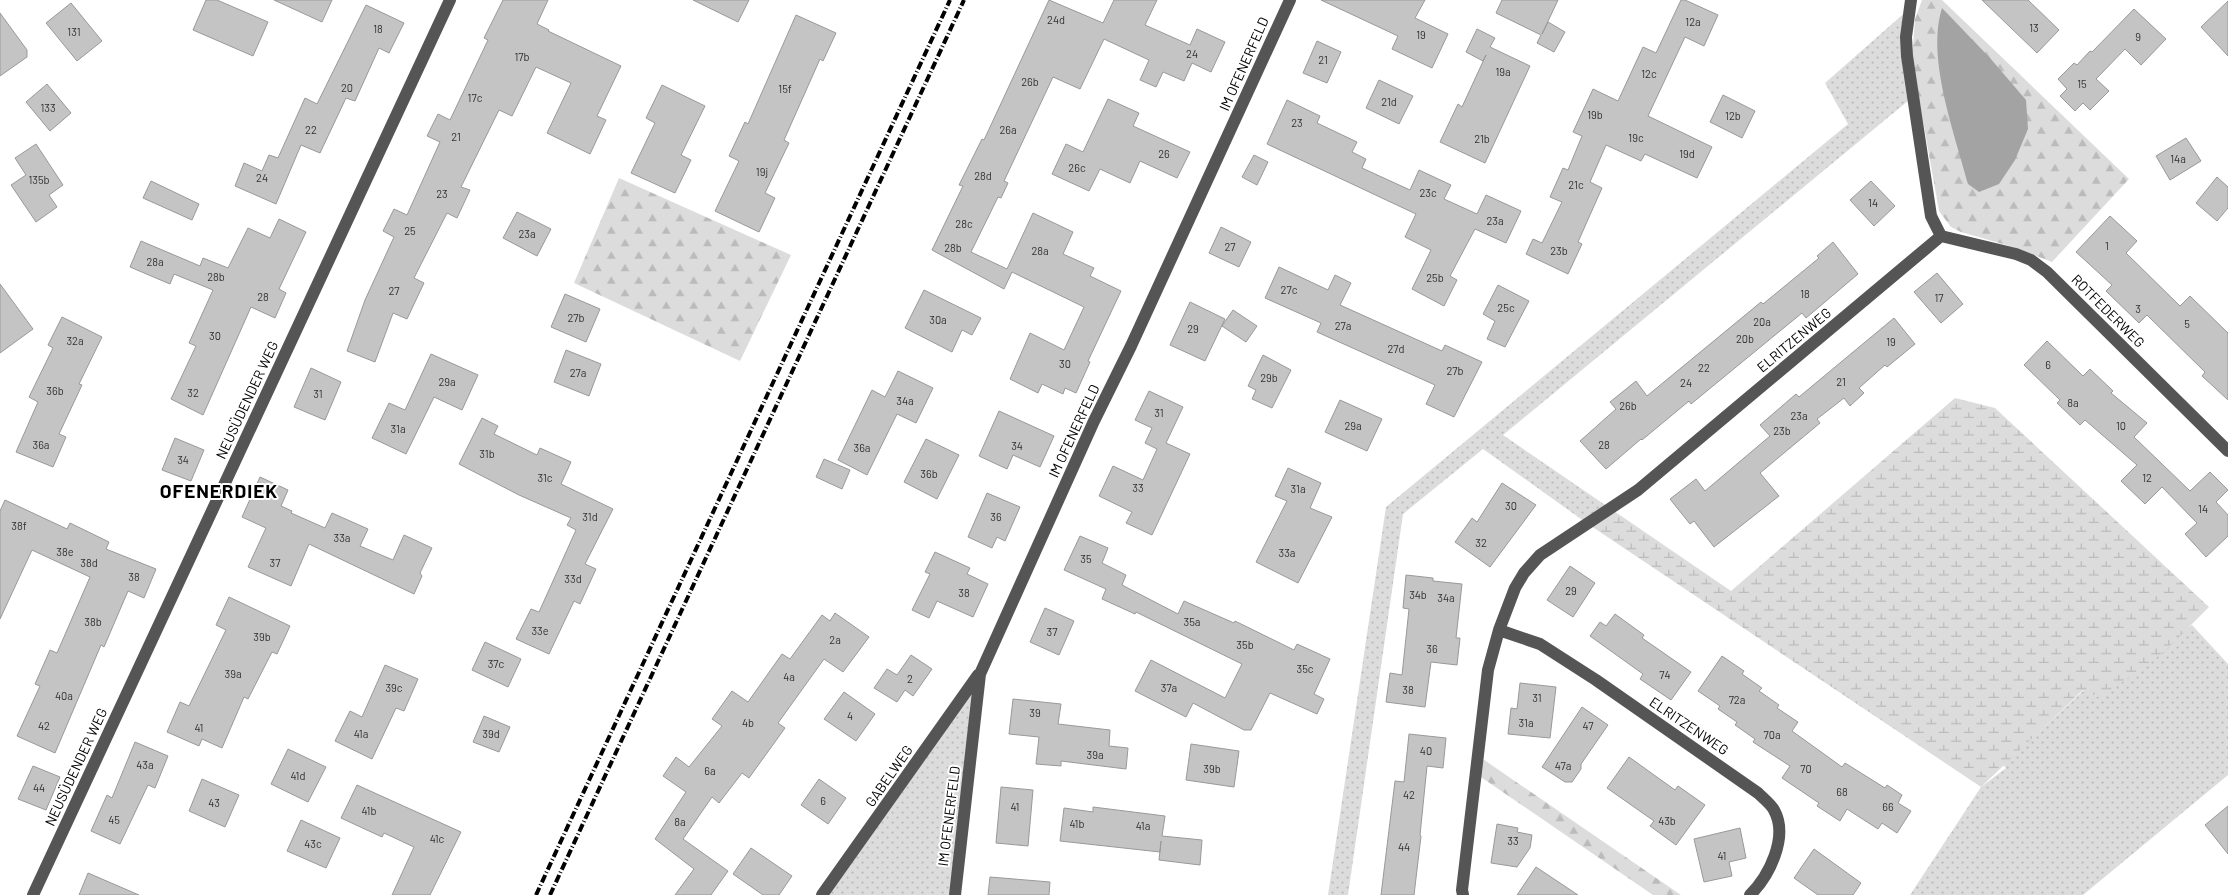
<svg xmlns="http://www.w3.org/2000/svg" width="2228" height="895" font-family="Barlow,sans-serif">
  <style>
    .grass { fill: url(#grass-dots) }
    .forest { fill: url(#forest-firs) }
    .wetland { fill: url(#wetland-marsh) }
    .water { fill: #a3a3a3 }
    .building { fill: #c4c4c4; stroke: #999 }
    .lines { fill: none; stroke-linecap: round; stroke-linejoin: round }
    .minor { stroke: #555; stroke-width: 12 }
    .rail { stroke: #000; stroke-width: 4; stroke-dasharray: 8 2.5 1 2.5; stroke-linecap: butt }
    .labels { text-anchor: middle; stroke-width: 4; stroke-linejoin: round; paint-order: stroke }
    .number-label { font-size: 11px; fill: #313131 }
    .street-label { font-size: 14px; fill: #000; stroke: #fff }
    .district-label { font-size: 19px; font-weight: bold; letter-spacing: 1px; fill: #000; stroke: #fff }
  </style>
  <defs>
    <pattern id="grass-dots" width="8" height="8" patternUnits="userSpaceOnUse" patternTransform="scale(1.25)"><rect width="8" height="8" fill="#dcdcdc"/><path d="M2 2h.1M6 6h.1" fill="none" stroke="#bbb" stroke-width="1.8" stroke-linecap="round"/></pattern>
    <pattern id="forest-firs" width="22" height="20" patternUnits="userSpaceOnUse" patternTransform="scale(1.25)"><rect width="22" height="20" fill="#dcdcdc"/><path d="M5 1l3.5 6h-7zM16 11l3.5 6h-7z" fill="#bbb"/></pattern>
    <pattern id="wetland-marsh" width="20" height="14" patternUnits="userSpaceOnUse" patternTransform="scale(1.25)"><rect width="20" height="14" fill="#dcdcdc"/><path d="M1 5h8M5 5V1M11 12h8M15 12V8" fill="none" stroke="#bbb"/></pattern>
  </defs>
  <rect width="100%" height="100%" fill="#fff"/>
  <path class="grass" d="M1909,9L1914,96L1503,435L1611,509L1588,524L1483,449L1403,514L1348,895H1328L1386,507L1848,124L1825,83Z
    M2192,625L2228,664V775L2083,895H1910L1981,787L2006,768L2003,765L2084,690L2098,697Z
    M980,674L955,895H820Z"/>
  <path class="forest" d="M1922,0H1942L2129,179L2052,262L2013,247L1961,232L1951,227L1939,211L1912,59L1915,19Z
    M619,178L791,255L740,361L574,283Z
    M1477,755L1681,895H1653L1475,773Z"/>
  <path class="wetland" d="M1955,398L1995,408L2209,607L2165,651L2100,698L2083,690L1981,787L1588,524L1611,509L1731,591Z"/>
  <path class="water" d="M1942,8L1990,58L2026,100L2028,129L2015,160L1999,184L1979,192L1968,184C1955,134 1926,58 1942,8Z"/>
  <path class="building" d="M206,0H217L268,22L253,56L193,30Z
    M274,0H332L322,22Z
    M503,0H548L537,24L549,30L548,31L621,66L597,116L606,120L590,154L547,133L571,83L536,67L512,116L499,110L461,187L470,190L457,218L447,213L414,278L424,283L407,319L393,313L375,362L347,351L365,300L394,237L383,231L394,209L407,215L440,142L427,136L438,114L450,120L488,40L484,38Z
    M693,0H749L738,22Z
    M1049,0L1103,23L1114,0H1157L1145,25L1190,45L1197,29L1225,42L1211,72L1192,63L1184,81L1163,72L1156,87L1140,80L1149,60L1104,39L1080,89L1053,77L1004,181L1008,183L1001,198L998,197L971,252L1007,269L1033,213L1073,232L1063,254L1094,268L1090,276L1121,291L1088,361L1090,362L1076,393L1065,388L1063,394L1042,384L1038,393L1010,379L1030,333L1064,350L1084,307L1012,272L1004,289L932,250L963,186L959,185L982,139L984,140Z
    M1321,0H1425L1415,18L1448,34L1432,68L1392,49L1398,36Z
    M1502,0H1558L1542,34L1548,22L1565,32L1554,52L1537,43L1541,35L1496,13Z
    M1681,0H1685L1718,15L1704,46L1685,37L1648,116L1712,147L1697,178L1645,154L1641,161L1606,145L1590,182L1602,188L1578,242L1582,244L1568,274L1526,254L1533,239L1542,243L1562,202L1550,197L1563,168L1568,170L1582,136L1573,132L1593,89L1618,101L1643,47L1656,53Z
    M1982,0H2028L2059,30L2037,53Z
    M2228,1V56L2201,27Z
    M71,3L102,41L77,61L46,23Z
    M366,5L404,23L389,53L379,48L355,101L346,98L320,153L301,145L276,204L235,186L244,163L262,171L269,155L278,158L305,98L317,104Z
    M2134,9L2166,39L2141,65L2125,49L2096,79L2109,91L2090,110L2083,103L2075,111L2060,96L2067,89L2058,79L2074,63L2077,65L2090,51L2092,52Z
    M0,13L27,50V57L0,76Z
    M796,15L836,33L823,61L820,59L784,140L789,143L765,193L775,198L759,232L715,211L739,161L729,156L745,122L748,124Z
    M1477,29L1495,38L1490,47L1530,66L1485,163L1440,142L1458,104L1462,107L1486,55L1483,61L1466,52Z
    M1317,41L1341,52L1327,83L1303,73Z
    M1379,80L1413,96L1399,124L1366,108Z
    M47,84L71,113L50,131L26,102Z
    M662,85L705,106L681,155L691,160L675,193L631,173L655,123L646,118Z
    M1723,95L1755,111L1742,138L1710,122Z
    M1108,99L1139,113L1133,126L1190,152L1177,178L1140,161L1130,183L1100,169L1089,191L1052,174L1066,144L1083,152Z
    M1287,100L1320,116L1317,123L1357,142L1352,152L1366,159L1362,168L1410,190L1419,170L1451,185L1444,199L1477,214L1486,195L1521,211L1506,243L1475,229L1450,276L1457,280L1444,306L1412,289L1431,250L1405,237L1416,214L1267,144Z
    M2186,138L2201,161L2170,180L2156,156Z
    M36,144L63,185L49,195L57,207L36,222L11,185L26,175L15,158Z
    M1254,155L1268,162L1257,185L1242,177Z
    M2217,177L2228,187V208L2217,221L2196,203Z
    M151,181L199,204L192,220L143,198Z
    M1871,181L1895,206L1874,226L1850,200Z
    M517,212L551,229L537,256L503,238Z
    M2110,216L2137,241L2126,253L2180,306L2190,296L2228,333V400L2202,376L2205,372L2147,315L2139,323L2106,291L2112,285L2076,252Z
    M279,219L306,232L279,289L286,293L275,318L251,307L203,415L171,399L196,346L189,343L213,290L174,274L170,284L130,267L141,241L200,266L203,258L228,268L248,228L270,238Z
    M1221,227L1251,242L1239,267L1209,253Z
    M1833,242L1858,274L1806,318L1802,313L1691,404L1689,401L1642,440L1641,439L1606,469L1580,441L1616,409L1610,402L1636,381L1647,396L1761,302L1763,304L1819,258L1817,256Z
    M1279,267L1328,290L1335,275L1351,283L1340,305L1442,351L1445,345L1482,362L1454,417L1426,404L1435,385L1317,332L1321,323L1265,298Z
    M1937,273L1963,304L1941,323L1914,292Z
    M0,284L33,329L0,353Z
    M1498,285L1529,301L1505,347L1487,339L1495,321L1483,314Z
    M924,290L981,318L972,335L962,330L952,352L905,328Z
    M565,294L600,309L586,342L551,327Z
    M1190,302L1225,319L1205,361L1170,345Z
    M1233,310L1257,326L1246,342L1222,326Z
    M62,317L102,337L79,384L82,385L59,434L66,437L53,467L16,452L38,402L29,397L53,348L48,345Z
    M1894,318L1915,344L1887,367L1885,365L1859,388L1864,393L1850,406L1844,398L1817,419L1820,423L1760,473L1779,496L1714,547L1694,521L1690,524L1670,499L1696,479L1705,491L1770,436L1760,425L1796,394L1799,397Z
    M2047,341L2083,376L2090,369L2113,391L2111,393L2147,423L2134,437L2190,491L2210,472L2228,490L2216,502L2228,515V536L2206,557L2185,534L2197,523L2162,487L2145,504L2121,481L2137,465L2085,420L2080,425L2057,403L2060,400L2024,365Z
    M566,350L601,364L589,396L554,382Z
    M431,354L478,375L462,410L434,397L406,454L372,438L389,403L405,410Z
    M1263,355L1291,370L1272,408L1252,399L1256,390L1248,386Z
    M311,368L341,382L325,420L294,407Z
    M898,371L933,388L916,423L897,414L867,475L838,460L872,390L885,397Z
    M1149,391L1183,407L1166,443L1190,454L1152,535L1126,523L1132,512L1099,496L1113,466L1143,480L1157,449L1145,443L1152,428L1135,420Z
    M1340,400L1382,419L1367,451L1325,432Z
    M999,411L1054,436L1040,467L1013,455L1007,469L979,456Z
    M482,418L498,426L494,434L537,455L540,448L571,462L561,484L613,509L585,564L596,569L580,604L574,601L549,654L516,639L531,609L539,612L576,530L567,525L571,518L519,495L459,464Z
    M175,438L204,450L191,481L162,470Z
    M926,439L959,455L937,499L904,482Z
    M824,459L850,470L842,489L816,477Z
    M1288,468L1321,483L1310,508L1332,517L1298,583L1256,562L1287,501L1275,496Z
    M260,477L288,490L281,506L292,511L291,513L325,528L332,513L368,529L360,546L393,560L404,535L432,548L420,573L422,576L414,594L309,544L291,586L248,567L266,528L242,517Z
    M1502,483L1536,505L1490,567L1455,542L1472,518L1477,522Z
    M987,493L1020,507L1005,541L997,537L992,548L968,537Z
    M5,500L67,529L70,523L109,542L106,549L156,569L144,598L128,591L104,647L101,645L55,753L17,736L40,686L35,684L50,650L57,653L90,577L32,550L0,619V511Z
    M1080,536L1108,548L1102,563L1126,575L1122,585L1178,614L1184,601L1234,623L1235,621L1294,650L1297,644L1330,659L1314,694L1324,699L1317,714L1270,693L1251,730H1244L1193,703L1186,717L1135,691L1151,660L1225,698L1242,664L1136,612L1135,614L1102,599L1106,589L1064,570Z
    M935,552L970,568L967,574L988,584L973,617L937,601L929,618L912,610L930,574L925,572Z
    M1570,566L1595,583L1573,617L1547,600Z
    M1406,575L1433,578V581L1462,584L1456,638H1460L1457,665L1431,662L1425,707L1386,702L1390,673L1402,675L1409,609L1403,608Z
    M229,597L290,626L277,654L272,652L248,699L244,697L222,748L202,739L199,746L167,732L180,702L189,706L226,630L216,625Z
    M1045,608L1074,621L1059,655L1030,642Z
    M835,613L869,637L843,672L824,659L778,723L785,728L749,778L742,773L719,803L712,797L683,839L728,871L711,895H675L694,869L655,839L686,792L663,776L676,757L689,767L722,726L712,719L732,691L748,702L782,654L790,659L822,615L830,621Z
    M1615,614L1644,635L1642,638L1691,672L1671,700L1640,679L1643,674L1590,636L1600,622L1606,626Z
    M485,642L521,659L508,687L472,670Z
    M911,655L932,669L913,696L905,690L897,702L874,688L887,669L897,675Z
    M1722,656L1744,671L1742,674L1762,688L1759,691L1779,705L1777,708L1798,722L1792,731L1842,767L1845,763L1885,788L1887,785L1902,795L1898,803L1911,811L1897,833L1882,823L1878,829L1847,809L1840,821L1817,806L1819,803L1782,778L1790,766L1753,742L1755,739L1735,725L1737,722L1718,709L1720,706L1698,691Z
    M385,665L418,679L404,711L396,708L372,759L335,741L350,711L362,717Z
    M1520,683L1556,687L1550,738L1508,734L1511,708L1517,709Z
    M844,692L875,714L856,741L824,719Z
    M1013,699L1061,704L1058,724L1110,730L1109,746L1128,748L1126,769L1061,761V766L1036,764L1039,737L1009,734Z
    M1582,707L1608,725L1581,764V769L1572,782H1565L1542,767Z
    M484,716L510,727L499,752L473,742Z
    M1409,734L1446,738L1443,768L1427,766L1420,835L1421,836L1414,895H1381L1395,781L1404,782Z
    M135,742L168,756L155,788L148,785L120,844L91,831L107,795L112,798Z
    M1191,744L1239,751L1234,787L1186,780Z
    M288,749L326,767L308,802L271,784Z
    M1629,757L1675,790L1678,786L1705,805L1676,845L1650,826L1654,821L1607,788Z
    M33,766L60,777L46,810L18,799Z
    M202,779L239,795L225,827L189,811Z
    M819,779L846,798L828,824L801,805Z
    M357,785L461,832L430,895H392L414,847L384,833L382,837L341,818Z
    M1001,787L1033,790L1028,846L996,843Z
    M2228,806V854L2205,825Z
    M1093,807L1165,816L1162,836L1202,840L1200,865L1159,860L1161,841L1160,852L1060,841L1064,808L1093,812Z
    M301,820L340,838L326,868L287,851Z
    M1497,824L1518,828L1517,832L1532,835L1530,848L1517,867L1491,863Z
    M1740,828L1746,858L1729,862L1732,876L1704,882L1694,839Z
    M751,848L792,876L779,895H763L733,874Z
    M1814,849L1861,883L1853,895H1818L1794,878Z
    M1536,867L1578,895H1517Z
    M88,873L139,895H79Z
    M990,877L1050,882L1049,895H988Z"/>
  <g class="lines">
    <path class="minor" d="M1941,236L2016,254L2031,260L2047,272L2228,451
      M1499,630L1540,644L1596,680L1758,793C1763,798 1771,804 1774,810C1789,837 1769,876 1750,895
      M33,895L450,0
      M822,895L978,675
      M955,895L980,674L1094,421L1131,346L1290,0
      M1463,895L1462,890L1488,670L1499,630L1515,588L1524,573L1540,555L1638,490L1941,236L1931,216L1907,56L1906,37L1911,0"/>
    <path class="rail" d="M536,895L950,0
      M550,895L964,0"/>
  </g>
  <g class="labels">
    <g class="number-label">
      <text x="1056" y="24">24d</text>
      <text x="1693" y="26">12a</text>
      <text x="2034" y="32">13</text>
      <text x="378" y="33">18</text>
      <text x="74" y="36">131</text>
      <text x="1421" y="39">19</text>
      <text x="2138" y="41">9</text>
      <text x="1192" y="58">24</text>
      <text x="522" y="61">17b</text>
      <text x="1323" y="64">21</text>
      <text x="1503" y="76">19a</text>
      <text x="1649" y="78">12c</text>
      <text x="1030" y="86">26b</text>
      <text x="2082" y="88">15</text>
      <text x="347" y="92">20</text>
      <text x="785" y="93">15f</text>
      <text x="475" y="102">17c</text>
      <text x="1389" y="106">21d</text>
      <text x="48" y="112">133</text>
      <text x="1595" y="119">19b</text>
      <text x="1733" y="120">12b</text>
      <text x="1297" y="127">23</text>
      <text x="311" y="134">22</text>
      <text x="1008" y="134">26a</text>
      <text x="456" y="141">21</text>
      <text x="1636" y="142">19c</text>
      <text x="1482" y="143">21b</text>
      <text x="1164" y="158">26</text>
      <text x="1687" y="158">19d</text>
      <text x="2178" y="163">14a</text>
      <text x="1077" y="172">26c</text>
      <text x="762" y="176">19j</text>
      <text x="983" y="180">28d</text>
      <text x="262" y="182">24</text>
      <text x="39" y="184">135b</text>
      <text x="1576" y="189">21c</text>
      <text x="1428" y="197">23c</text>
      <text x="442" y="198">23</text>
      <text x="1873" y="207">14</text>
      <text x="1495" y="225">23a</text>
      <text x="964" y="228">28c</text>
      <text x="410" y="235">25</text>
      <text x="527" y="238">23a</text>
      <text x="2107" y="250">1</text>
      <text x="1230" y="251">27</text>
      <text x="953" y="252">28b</text>
      <text x="1040" y="255">28a</text>
      <text x="1559" y="255">23b</text>
      <text x="155" y="266">28a</text>
      <text x="216" y="281">28b</text>
      <text x="1435" y="282">25b</text>
      <text x="1289" y="294">27c</text>
      <text x="394" y="295">27</text>
      <text x="1805" y="298">18</text>
      <text x="263" y="301">28</text>
      <text x="1939" y="302">17</text>
      <text x="1506" y="312">25c</text>
      <text x="2138" y="313">3</text>
      <text x="576" y="322">27b</text>
      <text x="938" y="324">30a</text>
      <text x="1762" y="326">20a</text>
      <text x="2187" y="328">5</text>
      <text x="1343" y="330">27a</text>
      <text x="1193" y="333">29</text>
      <text x="215" y="340">30</text>
      <text x="1745" y="343">20b</text>
      <text x="75" y="345">32a</text>
      <text x="1891" y="346">19</text>
      <text x="1396" y="353">27d</text>
      <text x="1065" y="368">30</text>
      <text x="2048" y="369">6</text>
      <text x="1704" y="372">22</text>
      <text x="1455" y="375">27b</text>
      <text x="578" y="377">27a</text>
      <text x="1269" y="382">29b</text>
      <text x="447" y="386">29a</text>
      <text x="1841" y="386">21</text>
      <text x="1686" y="387">24</text>
      <text x="55" y="395">36b</text>
      <text x="193" y="397">32</text>
      <text x="318" y="398">31</text>
      <text x="905" y="405">34a</text>
      <text x="2073" y="407">8a</text>
      <text x="1628" y="410">26b</text>
      <text x="1159" y="417">31</text>
      <text x="1799" y="420">23a</text>
      <text x="1353" y="430">29a</text>
      <text x="2121" y="430">10</text>
      <text x="398" y="433">31a</text>
      <text x="1782" y="435">23b</text>
      <text x="41" y="449">36a</text>
      <text x="1604" y="449">28</text>
      <text x="1017" y="450">34</text>
      <text x="862" y="452">36a</text>
      <text x="487" y="458">31b</text>
      <text x="183" y="464">34</text>
      <text x="929" y="478">36b</text>
      <text x="545" y="482">31c</text>
      <text x="2147" y="482">12</text>
      <text x="1138" y="492">33</text>
      <text x="1298" y="493">31a</text>
      <text x="1511" y="510">30</text>
      <text x="2203" y="513">14</text>
      <text x="590" y="521">31d</text>
      <text x="996" y="521">36</text>
      <text x="19" y="530">38f</text>
      <text x="342" y="542">33a</text>
      <text x="1481" y="547">32</text>
      <text x="65" y="556">38e</text>
      <text x="1287" y="557">33a</text>
      <text x="1086" y="563">35</text>
      <text x="89" y="567">38d</text>
      <text x="275" y="567">37</text>
      <text x="134" y="581">38</text>
      <text x="573" y="583">33d</text>
      <text x="1571" y="595">29</text>
      <text x="964" y="597">38</text>
      <text x="1418" y="599">34b</text>
      <text x="1446" y="602">34a</text>
      <text x="93" y="626">38b</text>
      <text x="1192" y="626">35a</text>
      <text x="540" y="635">33e</text>
      <text x="1052" y="636">37</text>
      <text x="262" y="641">39b</text>
      <text x="835" y="644">2a</text>
      <text x="1245" y="649">35b</text>
      <text x="1432" y="653">36</text>
      <text x="496" y="668">37c</text>
      <text x="1305" y="673">35c</text>
      <text x="233" y="678">39a</text>
      <text x="1665" y="679">74</text>
      <text x="789" y="681">4a</text>
      <text x="910" y="683">2</text>
      <text x="394" y="692">39c</text>
      <text x="1169" y="692">37a</text>
      <text x="1408" y="694">38</text>
      <text x="64" y="700">40a</text>
      <text x="1537" y="702">31</text>
      <text x="1737" y="704">72a</text>
      <text x="1035" y="717">39</text>
      <text x="850" y="720">4</text>
      <text x="748" y="727">4b</text>
      <text x="1526" y="727">31a</text>
      <text x="44" y="730">42</text>
      <text x="1588" y="730">47</text>
      <text x="199" y="732">41</text>
      <text x="361" y="738">41a</text>
      <text x="491" y="738">39d</text>
      <text x="1772" y="739">70a</text>
      <text x="1426" y="755">40</text>
      <text x="1095" y="759">39a</text>
      <text x="145" y="769">43a</text>
      <text x="1563" y="770">47a</text>
      <text x="1212" y="773">39b</text>
      <text x="1806" y="773">70</text>
      <text x="710" y="775">6a</text>
      <text x="298" y="780">41d</text>
      <text x="39" y="792">44</text>
      <text x="1842" y="796">68</text>
      <text x="1409" y="799">42</text>
      <text x="823" y="805">6</text>
      <text x="214" y="807">43</text>
      <text x="1015" y="811">41</text>
      <text x="1888" y="811">66</text>
      <text x="369" y="815">41b</text>
      <text x="114" y="824">45</text>
      <text x="1667" y="825">43b</text>
      <text x="680" y="826">8a</text>
      <text x="1077" y="828">41b</text>
      <text x="1143" y="830">41a</text>
      <text x="437" y="843">41c</text>
      <text x="1513" y="845">33</text>
      <text x="313" y="848">43c</text>
      <text x="1404" y="851">44</text>
      <text x="1722" y="860">41</text>
    </g>
    <g class="street-label">
      <text transform="translate(1244 64) rotate(-66)" y="5">IM OFENERFELD</text>
      <text transform="translate(2108 311) rotate(45)" y="5">ROTFEDERWEG</text>
      <text transform="translate(1794 340) rotate(-40)" y="5">ELRITZENWEG</text>
      <text transform="translate(247 400) rotate(-65)" y="5">NEUSÜDENDER WEG</text>
      <text transform="translate(1074 431) rotate(-65)" y="5">IM OFENERFELD</text>
      <text transform="translate(1689 726) rotate(34)" y="5">ELRITZENWEG</text>
      <text transform="translate(76 767) rotate(-65)" y="5">NEUSÜDENDER WEG</text>
      <text transform="translate(889 776) rotate(-55)" y="5">GABELWEG</text>
      <text transform="translate(949 816) rotate(-83)" y="5">IM OFENERFELD</text>
    </g>
    <g class="district-label">
      <text x="219" y="498">OFENERDIEK</text>
    </g>
  </g>
</svg>
